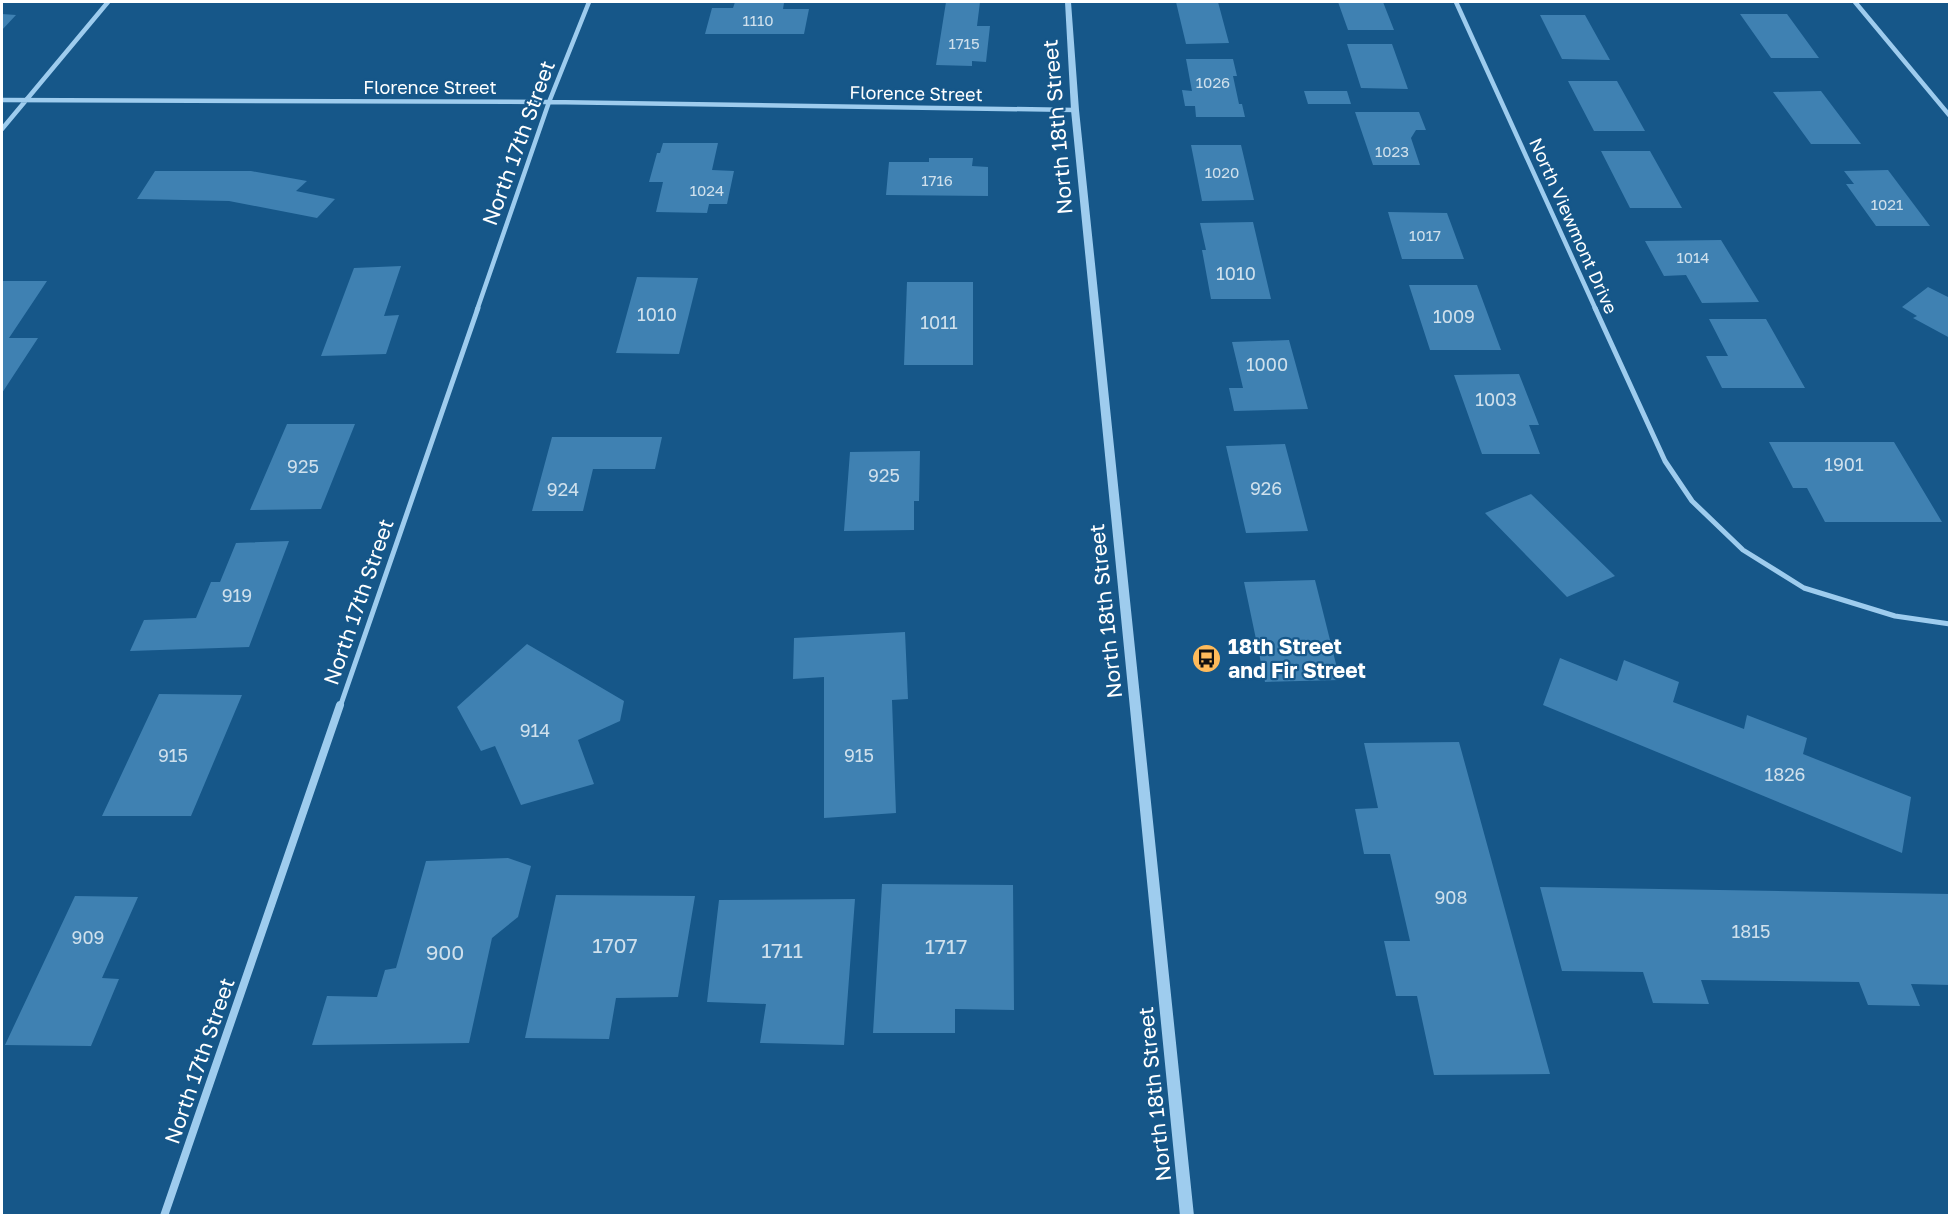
<svg xmlns="http://www.w3.org/2000/svg" width="1951" height="1217" font-family="'Golos Text',sans-serif">
  <style>
    .building { fill: #3f81b2 }
    .lines { fill: none; stroke-linecap: round; stroke-linejoin: round }
    .minor-far2 { stroke: #9eccee; stroke-width: 4.5 }
    .minor-far1 { stroke: #9eccee; stroke-width: 5 }
    .minor { stroke: #9eccee; stroke-width: 8 }
    .tertiary { fill: #9eccee; fill-rule: evenodd }
    .labels { text-anchor: middle; stroke-width: 4.5; stroke-linejoin: round; paint-order: stroke }
    .far-number-label { font-size: 15px; fill: #cfe0ec }
    .far-street-label { font-size: 18px; fill: #fff; stroke: #165789 }
    .number-label { font-size: 18px; fill: #cfe0ec }
    .street-label { font-size: 21px; fill: #fff; stroke: #165789 }
    .poi-label { font-size: 21px; font-weight: bold; fill: #fff; stroke: #165789; text-anchor: start }
    .near-number-label { font-size: 21px; fill: #cfe0ec }
  </style>
  <rect width="100%" height="100%" fill="#165789"/>
  <path class="building" d="M735,2L784,3L783,9H809L804,34H705L712,8H733Z
    M946,2H980L977,26H990L986,62L972,61V66L936,65Z
    M1176,2H1218L1229,43L1186,44Z
    M1338,2H1383L1394,30H1348Z
    M2,14L16,15L2,30Z
    M1740,14H1787L1819,58H1771Z
    M1540,15H1585L1610,60L1562,59Z
    M1347,44H1392L1408,89L1361,88Z
    M1186,59H1233L1237,76H1233L1239,104H1242L1245,117H1196L1195,106H1185L1182,90L1192,91Z
    M1568,81H1617L1645,131H1594Z
    M1304,91H1347L1351,104H1308Z
    M1821,91L1861,144H1811L1773,92Z
    M1355,112H1419L1426,130H1416L1411,138L1420,165H1373Z
    M663,143H718L712,170L734,171L727,204H709L707,213L656,212L663,182H649L657,153H660Z
    M1191,145H1241L1254,200L1202,201Z
    M1601,151H1650L1682,208H1630Z
    M929,158H973L972,166L988,167V196L886,195L889,162H929Z
    M1888,170L1930,226H1876L1846,184H1854L1844,171Z
    M155,171H251L307,181L296,191L335,199L317,218L229,201L137,199Z
    M1388,212L1447,213L1464,259H1402Z
    M1253,222L1271,299H1211L1202,250H1206L1200,223Z
    M1721,240L1759,302L1702,303L1686,275L1664,276L1645,241Z
    M401,266L384,316L399,315L386,354L321,356L354,268Z
    M637,277L698,278L679,354L616,353Z
    M2,281H47L9,338H38L2,393Z
    M907,282H973V365H904Z
    M1409,285H1477L1501,350H1430Z
    M1928,287L1950,298V338L1913,318L1917,316L1902,307Z
    M1709,319H1766L1805,388H1722L1706,356H1728Z
    M1289,340L1308,409L1234,411L1229,388H1243L1232,342Z
    M1519,374L1539,425H1529L1540,454H1482L1454,375Z
    M287,424H355L321,509L250,510Z
    M552,437H662L655,469H593L583,511H532Z
    M1769,442H1894L1942,522H1825L1807,488H1793Z
    M1285,444L1308,531L1246,533L1226,446Z
    M920,451L919,501H914V530L844,531L850,452Z
    M1531,494L1615,576L1567,597L1485,513Z
    M289,541L249,647L130,651L144,620L196,618L211,582H220L236,543Z
    M1315,580L1340,680L1265,682L1244,582Z
    M905,632L908,699L892,700L896,813L824,818V677L793,679L794,638Z
    M527,644L624,701L620,721L578,740L594,784L521,805L495,746L481,751L457,707Z
    M1560,658L1617,681L1624,660L1679,682L1673,702L1744,729L1747,715L1807,738L1803,754L1911,797L1902,853L1543,705Z
    M159,694L242,695L191,816H102Z
    M1459,742L1550,1074L1434,1075L1417,996H1396L1384,941H1410L1390,854H1364L1355,809L1378,808L1364,743Z
    M508,858L531,866L518,917L492,938L469,1043L312,1045L327,996L377,997L385,970L396,968L426,861Z
    M882,884L1013,885L1014,1010L955,1009V1033H873Z
    M1540,887L1950,894V985L1911,984L1920,1006L1868,1005L1859,982L1701,980L1709,1004L1653,1003L1643,972L1562,971Z
    M556,895L695,896L678,997L616,998L609,1039L525,1038Z
    M75,896L138,897L102,978L119,979L91,1046L5,1045Z
    M855,899L844,1045L760,1043L766,1004L707,1002L719,900Z"/>
  <g class="lines">
    <path class="minor-far2" d="M1456,2L1596,310
      M1855,2L1950,116
      M2,100L549,102L1075,110
      M2,129L108,2
      M477,310L549,102L589,2"/>
    <path class="minor-far1" d="M1595,308L1665,461L1692,501L1743,550L1804,588L1895,616L1950,624
      M340,707L478,308"/>
    <path class="minor" d="M164,1216L340,705"/>
    <path class="tertiary" d="M1065,2H1071L1079,110L1194,1216H1180L1071,110Z"/>
  </g>
  <defs>
    <symbol id="bus-disc" viewBox="-11 -11 22 22"><circle r="9.5" fill="#ffbb5b" stroke="#165789"/><path d="M-5-6H5V4H4V6H2V4H-2V6H-4V4H-5ZM-3.5-4V0h7V-4ZM-3.5 1.2v1.5H-2V1.2ZM2 1.2v1.5H3.5V1.2Z" fill="#111"/></symbol>
  </defs>
  <g fill-rule="evenodd">
    <use href="#bus-disc" x="1190" y="642" width="33" height="33"/>
  </g>
  <g class="labels">
    <g class="far-number-label">
      <text x="758" y="26">1110</text>
      <text x="964" y="49">1715</text>
      <text x="1213" y="88">1026</text>
      <text x="1392" y="157">1023</text>
      <text x="1222" y="178">1020</text>
      <text x="937" y="186">1716</text>
      <text x="707" y="196">1024</text>
      <text x="1887" y="210">1021</text>
      <text x="1425" y="241">1017</text>
      <text x="1693" y="263">1014</text>
    </g>
    <g class="far-street-label">
      <text x="430" y="94">Florence Street</text>
      <text transform="translate(916 94) rotate(1)" y="6">Florence Street</text>
      <text transform="translate(1573 226) rotate(66)" y="6">North Viewmont Drive</text>
    </g>
    <g class="number-label">
      <text x="1236" y="280">1010</text>
      <text x="657" y="321">1010</text>
      <text x="1454" y="323">1009</text>
      <text x="939" y="329">1011</text>
      <text x="1267" y="371">1000</text>
      <text x="1496" y="406">1003</text>
      <text x="1844" y="471">1901</text>
      <text x="303" y="473">925</text>
      <text x="884" y="482">925</text>
      <text x="1266" y="495">926</text>
      <text x="563" y="496">924</text>
      <text x="237" y="602">919</text>
      <text x="535" y="737">914</text>
      <text x="173" y="762">915</text>
      <text x="859" y="762">915</text>
      <text x="1785" y="781">1826</text>
      <text x="1451" y="904">908</text>
      <text x="1751" y="938">1815</text>
      <text x="88" y="944">909</text>
    </g>
    <g class="street-label">
      <text transform="translate(1058 127) rotate(-95)" y="7">North 18th Street</text>
      <text transform="translate(519 143) rotate(-70)" y="7">North 17th Street</text>
      <text transform="translate(359 602) rotate(-71)" y="7">North 17th Street</text>
      <text transform="translate(1106 611) rotate(-96)" y="7">North 18th Street</text>
      <text transform="translate(200 1061) rotate(-71)" y="7">North 17th Street</text>
      <text transform="translate(1155 1094) rotate(-96)" y="7">North 18th Street</text>
    </g>
    <g class="poi-label">
      <text x="1228" y="654">18th Street<tspan x="1228" dy="24">and Fir Street</tspan></text>
    </g>
    <g class="near-number-label">
      <text x="615" y="953">1707</text>
      <text x="946" y="954">1717</text>
      <text x="782" y="958">1711</text>
      <text x="445" y="960">900</text>
    </g>
  </g>
  <rect width="1951" height="1217" fill="none" stroke="#ffffff" stroke-width="6"/>
</svg>
